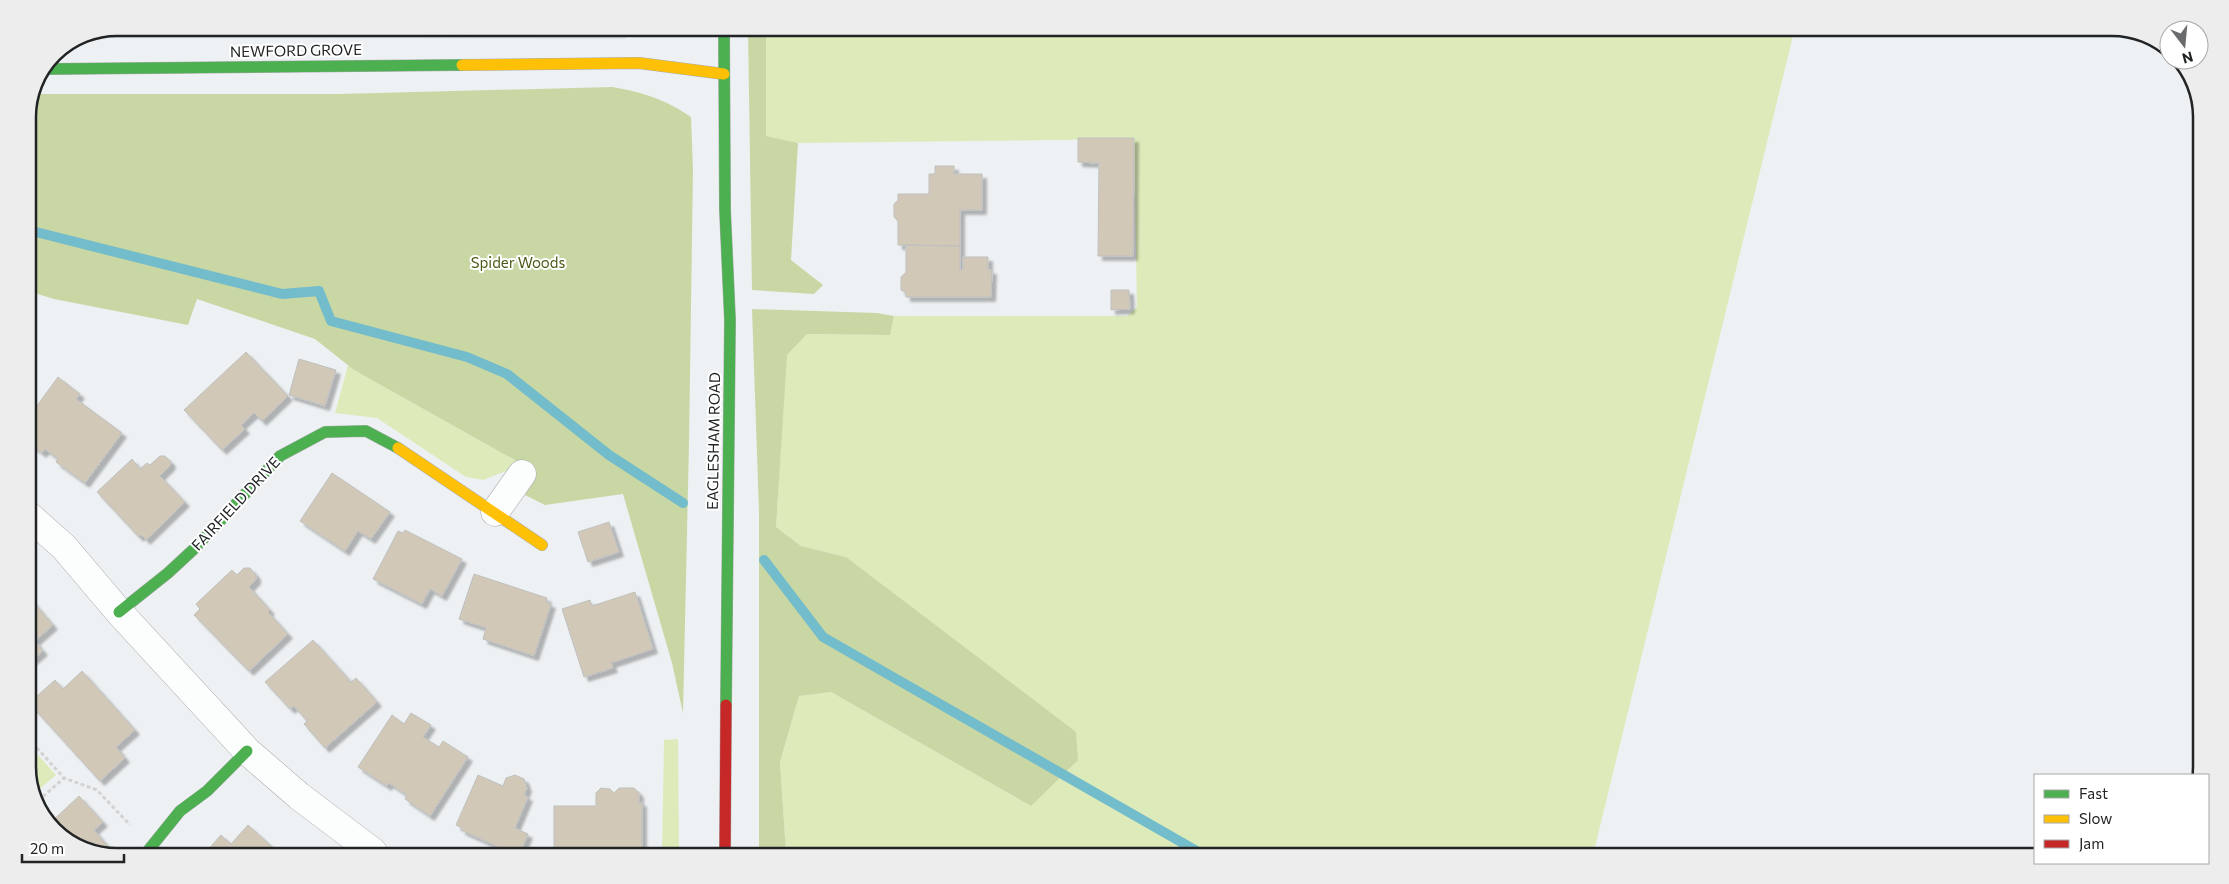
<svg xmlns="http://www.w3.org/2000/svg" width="2229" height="884" font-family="Commissioner,sans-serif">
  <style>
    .built { fill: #dde5eb }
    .green { fill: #ddebba }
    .forest { fill: #c9d7a5 }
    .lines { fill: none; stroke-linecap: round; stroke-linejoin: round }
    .stream { stroke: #73bccb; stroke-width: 10 }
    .building { fill: #d2c8b8; stroke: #bfc0c0; filter: url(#shadow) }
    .street-casing { stroke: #a8aaac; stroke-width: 29 }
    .fast-casing { stroke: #a8aaac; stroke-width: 12 }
    .slow-casing { stroke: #a8aaac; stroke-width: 12 }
    .jam-casing { stroke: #a8aaac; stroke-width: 12 }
    .path { stroke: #d3d3d4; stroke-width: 3; stroke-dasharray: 4 2.5; stroke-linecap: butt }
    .street { stroke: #fcfdfd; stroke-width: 28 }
    .fast { stroke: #4caf50; stroke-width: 11 }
    .slow { stroke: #ffc107; stroke-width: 11 }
    .jam { stroke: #c62828; stroke-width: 11 }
    .labels { text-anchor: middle; stroke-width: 4; stroke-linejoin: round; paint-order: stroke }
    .street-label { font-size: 15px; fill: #212324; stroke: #fff }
    .park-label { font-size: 15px; fill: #4c5a17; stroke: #fff }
    .rim { fill: none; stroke: #212324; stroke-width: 2.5 }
  </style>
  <defs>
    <filter id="shadow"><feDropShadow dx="4.5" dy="4.5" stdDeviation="1" flood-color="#0004"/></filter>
  </defs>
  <rect width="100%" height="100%" fill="#eef1f3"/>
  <path class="built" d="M117,28L636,29L625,39L78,38L83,34Z"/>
  <path class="green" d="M766,29L1794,32L1593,855L786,853L780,762L799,696L831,692L1031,806L846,557L801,546L776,527L786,355L807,334L890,335L894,316H1127L1137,307L1134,139L798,143L765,136Z
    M348,365L354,370L520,463L511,469L483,480L466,477L377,418L335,413Z
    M678,739L679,853H662L664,740Z
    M37,754L56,775L35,793L28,773V763Z"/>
  <path class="forest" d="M748,29H766V136L798,143L791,260L823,285L814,294L752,290Z
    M612,87C642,92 665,99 691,117L693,170L689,443L683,713L672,663L623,494L545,505L525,495L536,475L520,463L354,370L315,339L197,299L188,325L54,299L28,291V112L36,94H339Z
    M752,309L877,313L894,316L890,335L807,334L787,355L776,527L801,546L846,557L1076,732L1078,760L1031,806L831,692L799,696L780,762L786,853H759V512Z"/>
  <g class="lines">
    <path class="stream" d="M28,230L282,294L319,291L331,321L467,357L507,374L609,455L683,503
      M764,560L823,637L1202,854"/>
  </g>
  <path class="building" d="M1078,138H1134L1133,256H1098L1099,163L1078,162Z
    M935,166H954V174H982V210H960V246L898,245V221L894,217V204L898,200V194H929V174H935Z
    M906,245L960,246V270H963V257H988V270H992L991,297H906V293L901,290V277L906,272Z
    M1111,290H1129L1130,309L1111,310Z
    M246,352L288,396L262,421L254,413L241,425L245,429L222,450L184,410Z
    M299,359L336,370L325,406L289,395Z
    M58,377L80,394L76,399L122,433L85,483L56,462L58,459L45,449L42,453L28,443V418Z
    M160,456H165L171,462L170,466L160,476L185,502L146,540L141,535L139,537L97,492L132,459L140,469L147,463L150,465Z
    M332,473L390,512L371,539L358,531L345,551L300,521Z
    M609,522L619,552L588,562L578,532Z
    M405,530L462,559L442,596L430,589L422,604L373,579L398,531L403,533Z
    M244,568H250L256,575V580L249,587L270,610L268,612L288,634L249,671L194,615L200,609L196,604L232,570L237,575Z
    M474,574L547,598L546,602L551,604L534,656L483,639L486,628L459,619Z
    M635,592L653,649L611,663L613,668L584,677L562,609L590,600L592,606Z
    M28,596L53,625L35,641L43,651L28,664Z
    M313,640L351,682L356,678L377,702L325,748L304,724L307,721L294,706L290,709L265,682Z
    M82,671L135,730L116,747L125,758L100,781L29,703L55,680L63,689Z
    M411,713L431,725L423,737L439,747L443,741L468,757L430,816L405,799L407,795L389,783L387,786L358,767L392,715L404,724Z
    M478,775L503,786L506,778L515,775L524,779L527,788L524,795L528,797L515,828L528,834L520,853H512L461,830L462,828L456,825Z
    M601,788L610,789L614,793L619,788H634L639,793V803L642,802V853H554V806H596V793Z
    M79,796L103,822L94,830L111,850L110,852H88L49,824Z
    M248,825L278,852H206L221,835L231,844Z"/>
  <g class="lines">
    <defs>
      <path id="street" d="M495,512L522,474
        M28,515L64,547L119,612L247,751L299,796L373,852"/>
      <path id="fast" d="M724,29L725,210L730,320L726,705
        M47,69L462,65
        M119,612L168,573L195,548L280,456L325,432L366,431L398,448
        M147,852L180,811L207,791L247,751"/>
      <path id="slow" d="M462,65L639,63L724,74
        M398,448L542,545"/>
      <path id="jam" d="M725,853L726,705"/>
    </defs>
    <use href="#street" class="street-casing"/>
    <use href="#fast" class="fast-casing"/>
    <use href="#slow" class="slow-casing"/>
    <use href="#jam" class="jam-casing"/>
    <path class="path" d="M28,738L64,778L97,790L130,825
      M38,801L64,778"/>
    <use href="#street" class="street"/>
    <use href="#fast" class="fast"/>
    <use href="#slow" class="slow"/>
    <use href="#jam" class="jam"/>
  </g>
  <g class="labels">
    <g class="street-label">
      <text transform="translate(296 51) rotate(-1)" y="5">NEWFORD GROVE</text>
      <text transform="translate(714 441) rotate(-89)" y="5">EAGLESHAM ROAD</text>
      <text transform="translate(236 504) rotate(-47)" y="5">FAIRFIELD DRIVE</text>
    </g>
    <g class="park-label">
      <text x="518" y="268">Spider Woods</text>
    </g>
  </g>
  <path d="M0 0H2229V884H0ZM117 36H2112A81 81 0 0 1 2193 117V767A81 81 0 0 1 2112 848H117A81 81 0 0 1 36 767V117A81 81 0 0 1 117 36Z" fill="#ededed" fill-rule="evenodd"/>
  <path class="rim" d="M117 36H2112A81 81 0 0 1 2193 117V767A81 81 0 0 1 2112 848H117A81 81 0 0 1 36 767V117A81 81 0 0 1 117 36Z"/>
  <rect x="2034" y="774" width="175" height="90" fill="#ffffff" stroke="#a6a7a7"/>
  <rect x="2044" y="790" width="25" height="8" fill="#4caf50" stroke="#a6a7a7"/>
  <text x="2079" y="799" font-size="15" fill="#212324">Fast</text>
  <rect x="2044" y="815" width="25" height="8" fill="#ffc107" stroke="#a6a7a7"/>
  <text x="2079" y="824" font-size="15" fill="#212324">Slow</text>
  <rect x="2044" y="840" width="25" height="8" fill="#c62828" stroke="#a6a7a7"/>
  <text x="2079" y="849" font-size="15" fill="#212324">Jam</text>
  <g transform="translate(2184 45) rotate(164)"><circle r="24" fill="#ffffff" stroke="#a6a7a7"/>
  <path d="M0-4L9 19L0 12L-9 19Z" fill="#696b6c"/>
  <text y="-8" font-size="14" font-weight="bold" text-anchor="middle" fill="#212324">N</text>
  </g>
  <path d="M22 854v8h102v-8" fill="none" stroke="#212324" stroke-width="2.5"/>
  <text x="30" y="854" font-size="15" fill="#212324" stroke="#ffffff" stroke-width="4" paint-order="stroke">20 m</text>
</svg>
